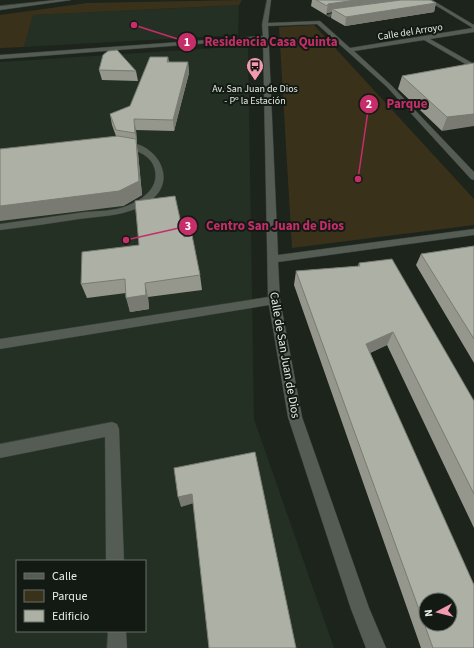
<svg xmlns="http://www.w3.org/2000/svg" width="474" height="648" font-family="'Source Sans 3',sans-serif">
  <style>
    .built { fill: #243024; fill-rule: evenodd }
    .green { fill: #3a311b }
    .lines { fill: none; stroke-linecap: round; stroke-linejoin: round }
    .minor-casing { stroke: #383e38; stroke-width: 1 }
    .minor { fill: #545c54; fill-rule: evenodd }
    .wall { fill: #95978d }
    .shaded-wall { fill: #797b73 }
    .building { fill: #adb0a4; stroke: #797b73; fill-rule: evenodd }
    .labels { text-anchor: middle; stroke-width: 4; stroke-linejoin: round; paint-order: stroke }
    .far-street-label { font-size: 10px; fill: #e7ece7; stroke: #131a13 }
    .far-poi-label { font-size: 10px; fill: #e7ece7; stroke: #131a13 }
    .street-label { font-size: 12px; fill: #e7ece7; stroke: #131a13 }
    .leader { fill: none; stroke: #c62d69; stroke-width: 1.5 }
    .callout-dot { fill: #c62d69; stroke: #131a13; stroke-width: 1.5 }
    .mark-label { font-size: 12px; text-anchor: middle; font-weight: bold; fill: #fff }
    .callout-label { font-size: 13px; text-anchor: middle; font-weight: bold; fill: #c62d69; stroke: #131a13; stroke-width: 4; stroke-linejoin: round; paint-order: stroke }
  </style>
  <rect width="100%" height="100%" fill="#1c241c"/>
  <path class="built" d="M239,5L238,35L24,47L33,15Z
    M248,46L254,419L334,648H0V62ZM17,561H145V631H17Z"/>
  <path class="green" d="M242,0L239,5L33,15L24,47L0,48V15L87,3Z
    M314,25L474,199V225L292,248L279,27Z"/>
  <g class="lines">
    <defs>
      <path id="minor" d="M56,0H71L0,10V6Z
        M267,0H271L268,23L320,21L350,48L473,28L427,0H432L474,25V32L430,39L474,64V69L424,40L354,51L391,85L474,172V180L471,179L387,87L317,24L268,26L278,255L474,229V235L278,262L280,300L302,417L369,608L386,648H366L351,609L288,417L269,305L0,349V339L268,297L263,39L0,59V55L263,36L262,25Z
        M347,10L349,13L329,17L326,15Z
        M119,143C152,136 184,180 147,203C127,216 102,216 79,219C53,223 26,227 0,230V224C28,220 57,216 85,212C98,211 113,211 124,207C140,201 159,190 155,170C151,153 134,150 119,147Z
        M112,422L117,424L119,429L124,561H106L105,437L0,458V444Z
        M108,631H126L127,648H107Z"/>
    </defs>
    <use href="#minor" class="minor-casing"/>
    <use href="#minor" class="minor"/>
  </g>
  <path class="wall" d="M312,0H430L436,3L434,12L345,26L331,18L332,12L327,13L326,15L311,6Z
    M168,57L169,62H188L189,73L174,131L136,130L137,144H136L138,153L142,195L123,206L116,136L112,125L110,114L130,106Z
    M474,63L442,131L398,89L402,76Z
    M99,70L136,71L138,81L102,80Z
    M184,237L200,275L202,290L148,297L149,309L130,312L126,293L87,298L81,284L139,245Z
    M474,246V363L416,265L421,254Z
    M359,263L474,401V528L387,345L370,353L474,648H421L294,285L296,271L358,266Z"/>
  <path class="shaded-wall" d="M356,0H412L332,9V12L327,13L326,15L328,4Z
    M436,3L434,12L345,26L346,17Z
    M188,62L189,73L174,131L173,120Z
    M474,114V126L442,131L447,117Z
    M134,119L136,130L137,144L135,133Z
    M136,139L138,153L142,195L123,206L0,221V206Z
    M145,283L148,297L149,309L130,312L126,298Z
    M393,332L387,345L361,357L366,344Z
    M192,494L194,503L181,507L178,497Z"/>
  <path class="building" d="M316,0H356L328,4L327,6Z
    M401,0H430L436,3L346,17L332,9Z
    M117,50L136,71L99,70L103,55L108,51Z
    M150,57H168L167,62H188L173,120L134,119L135,133L116,130L110,114L130,106Z
    M474,63V114L447,117L402,76Z
    M118,136L136,139L139,181L119,191L0,206V149Z
    M175,196L184,237L192,235L200,275L145,283L146,295L126,298L125,279L81,284L82,252L139,245L135,201Z
    M474,246V339L421,254Z
    M392,259L474,401V494L393,332L366,344L474,585V648H433L296,271L360,266L359,263ZM426,600H450V624H426Z
    M255,452L296,648H209L192,494L178,497L174,468Z"/>
  <defs>
    <symbol id="bus-pin" viewBox="-11 -11 22 30"><path d="M0 17L-7.5 6A9.5 9.5 0 1 1 7.5 6Z" fill="#f29aae" stroke="#131a13"/><path d="M-5-6H5V4H4V6H2V4H-2V6H-4V4H-5ZM-3.5-4V0h7V-4ZM-3.5 1.2v1.5H-2V1.2ZM2 1.2v1.5H3.5V1.2Z" fill="#111"/></symbol>
  </defs>
  <g fill-rule="evenodd">
    <use href="#bus-pin" x="245" y="56" width="20" height="27"/>
  </g>
  <g class="labels">
    <g class="far-street-label">
      <text transform="translate(410 31) rotate(-9)" y="4">Calle del Arroyo</text>
    </g>
    <g class="far-poi-label">
      <text x="255" y="92">Av. San Juan de Dios<tspan x="255" dy="12">- Pº la Estación</tspan></text>
    </g>
    <g class="street-label">
      <text transform="translate(285 355) rotate(80)" y="4">Calle de San Juan de Dios</text>
    </g>
  </g>
  <path class="leader" d="M134 25L187 42M358 179L369 104M126 240L188 226"/>
  <g class="callout-dot">
    <circle cx="134" cy="25" r="4"/>
    <circle cx="358" cy="179" r="4"/>
    <circle cx="126" cy="240" r="4"/>
    <circle cx="187" cy="42" r="10"/>
    <circle cx="369" cy="104" r="10"/>
    <circle cx="188" cy="226" r="10"/>
  </g>
  <g class="mark-label">
    <text x="187" y="46">1</text>
    <text x="369" y="108">2</text>
    <text x="188" y="230">3</text>
  </g>
  <g class="callout-label">
    <text x="271" y="46">Residencia Casa Quinta</text>
    <text x="407" y="108">Parque</text>
    <text x="275" y="230">Centro San Juan de Dios</text>
  </g>
  <rect x="16" y="560" width="130" height="72" fill="#131a13" stroke="#686e68"/>
  <rect x="24" y="573" width="20" height="6" fill="#545c54" stroke="#686e68"/>
  <text x="52" y="580" font-size="12" fill="#e7ece7">Calle</text>
  <rect x="24" y="590" width="20" height="12" fill="#3a311b" stroke="#686e68"/>
  <text x="52" y="600" font-size="12" fill="#e7ece7">Parque</text>
  <rect x="24" y="610" width="20" height="12" fill="#adb0a4" stroke="#686e68"/>
  <text x="52" y="620" font-size="12" fill="#e7ece7">Edificio</text>
  <g transform="translate(438 612) rotate(263)"><circle r="19" fill="#131a13" stroke="#686e68"/>
  <path d="M0-3L7 15L0 10L-7 15Z" fill="#f29aae"/>
  <text y="-6" font-size="11" font-weight="bold" text-anchor="middle" fill="#e7ece7">N</text>
  </g>
</svg>
